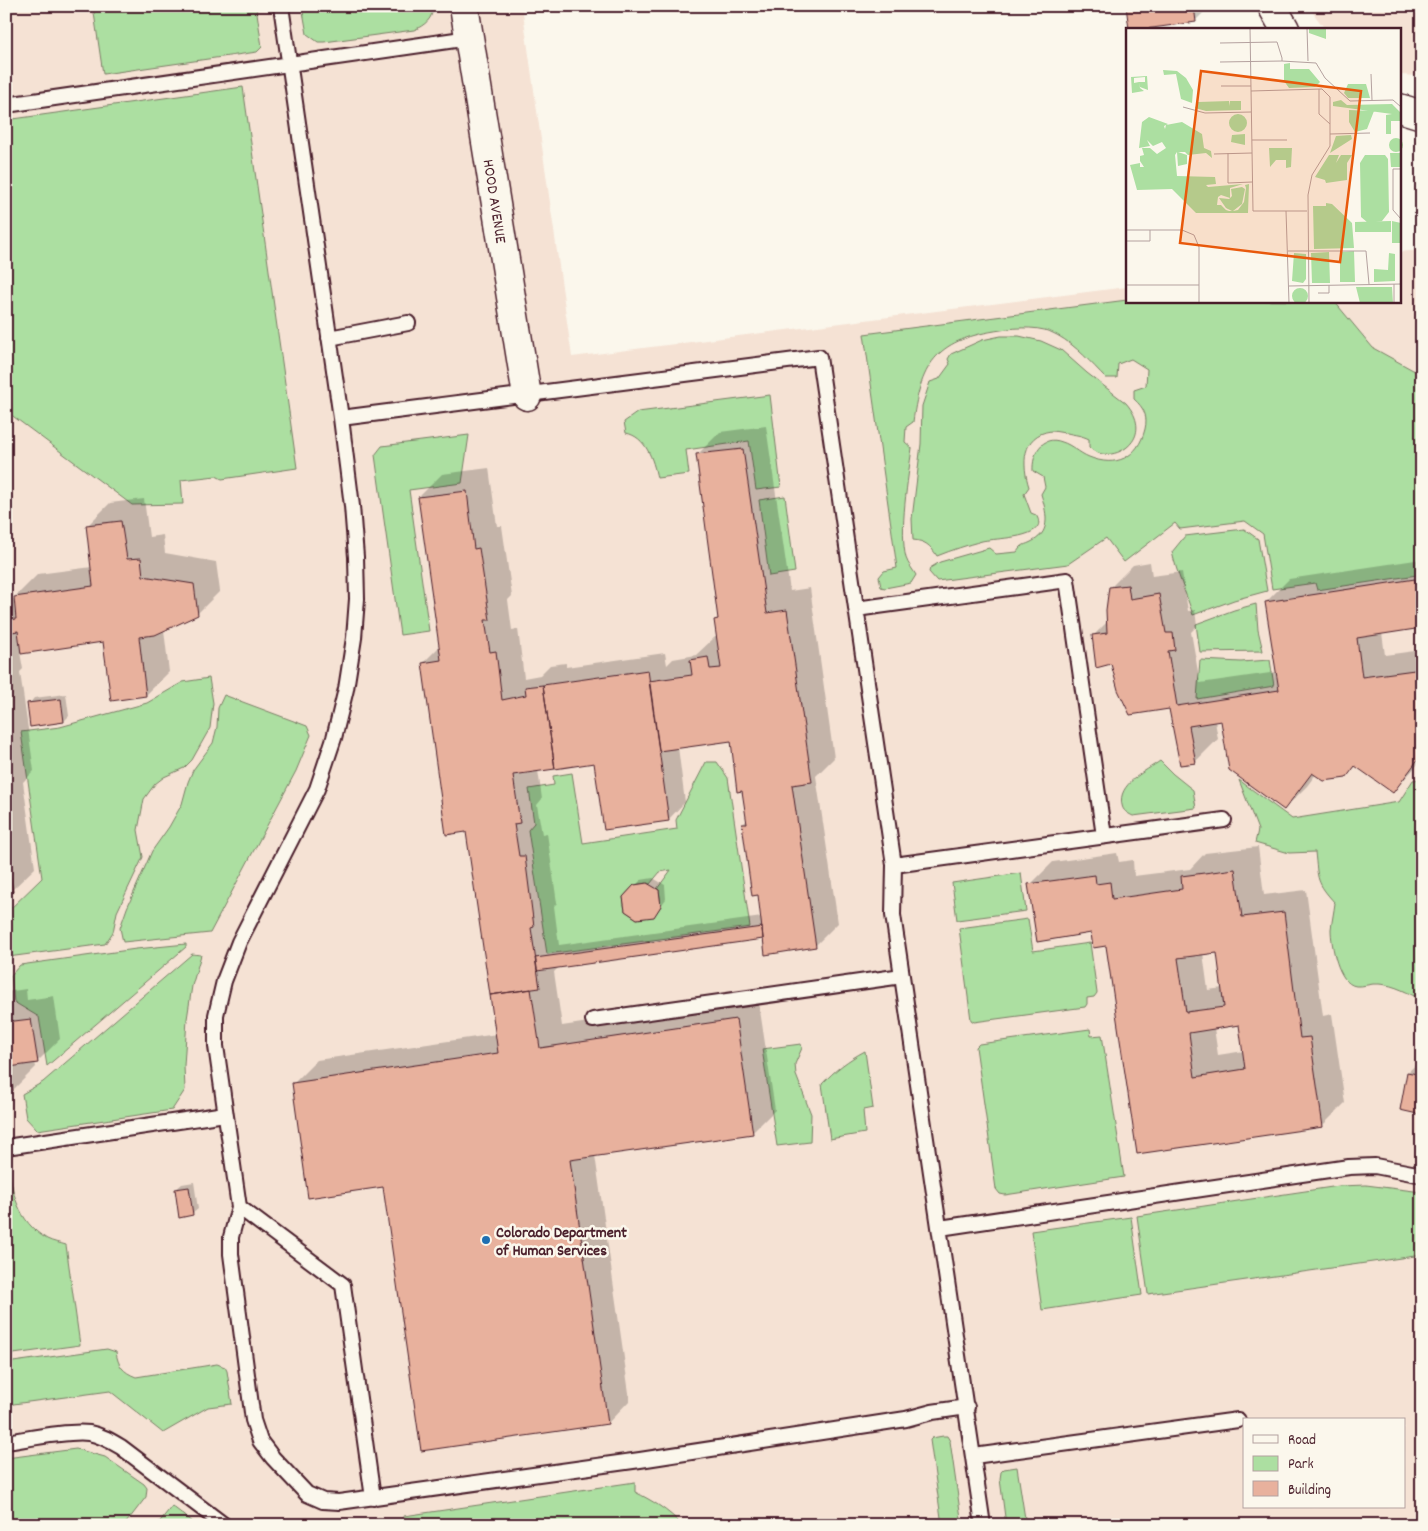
<svg xmlns="http://www.w3.org/2000/svg" width="1428" height="1531" font-family="Dekko,sans-serif">
  <style>
    .built { fill: #f5e2d4; fill-rule: evenodd }
    .green { fill: #acdfa1; stroke: #7b7f66; fill-rule: evenodd }
    .shadow { fill: #0003; fill-rule: evenodd }
    .building { fill: #e8b19d; stroke: #4a1f2b; fill-rule: evenodd }
    .lines { fill: none; stroke-linecap: round; stroke-linejoin: round }
    .lane-casing { stroke: #4a1f2b; stroke-width: 18 }
    .street-casing { stroke: #4a1f2b; stroke-width: 31 }
    .secondary-casing { stroke: #4a1f2b; stroke-width: 31 }
    .lane { stroke: #fbf7ec; stroke-width: 14 }
    .street { stroke: #fbf7ec; stroke-width: 28 }
    .secondary { stroke: #fbf7ec; stroke-width: 28 }
    .poi-dot { fill: #1f6fb2; stroke: #fbf7ec; stroke-width: 2 }
    .labels { text-anchor: middle; stroke-width: 5; stroke-linejoin: round; paint-order: stroke }
    .street-label { font-size: 16px; fill: #4a1f2b; stroke: #fbf7ec }
    .poi-label { font-size: 16px; font-weight: bold; fill: #4a1f2b; stroke: #fbf7ec; text-anchor: start }
    .inset-road { fill: none; stroke: #b4a19f; stroke-width: 1 }
    .view { fill: #e8590c; fill-opacity: 0.15; stroke: #e8590c; stroke-width: 2.5 }
    .inset-edge { fill: none; stroke: #4a1f2b; stroke-width: 2.5 }
  </style>
  <rect width="100%" height="100%" fill="#fbf7ec"/>
  <filter id="ink" filterUnits="userSpaceOnUse"><feTurbulence type="fractalNoise" baseFrequency=".02" numOctaves="2"/><feDisplacementMap in="SourceGraphic" scale="10" xChannelSelector="R" yChannelSelector="G"/><feConvolveMatrix kernelMatrix="1 2 1 2 8 2 1 2 1" color-interpolation-filters="sRGB"/></filter>
  <g filter="url(#ink)">
    <path class="built" d="M6,6H522L572,357L1127,287V301H1399V252L1422,250V1525H6ZM1244,1420H1404V1507H1244Z
      M1308,6H1422V76L1399,75V29H1325Z"/>
    <path class="green" d="M93,6H256L262,47L257,52L103,74Z
      M302,6H433C433,19 425,25 414,30L324,42H318L307,34Z
      M6,53L12,93L6,94Z
      M243,87L297,468L222,479L216,476L181,480L183,504L132,505L6,411V120Z
      M1127,300L1334,301L1373,348L1422,375V598L1417,575L1317,590L1315,583L1272,589L1263,534L1245,521L1180,529L1175,523L1124,562L1106,538L1068,564L937,581L929,572L930,568L940,562L989,548L996,554L1017,552C1023,543 1024,546 1033,541C1052,531 1046,511 1041,494L1045,487L1043,477L1033,471C1032,454 1042,434 1062,442C1072,445 1079,453 1089,457C1116,468 1138,458 1145,429C1148,416 1144,408 1134,399V390L1146,386L1147,369L1131,359L1118,364L1117,378H1106C1091,363 1077,346 1057,335C1042,326 1018,327 1001,330C939,339 921,360 913,422L906,427L905,442L912,448C908,478 899,531 906,558C908,564 913,570 916,575L911,583L885,588L881,587L879,577L884,571L897,568L864,334Z
      M1001,336H1019L1041,341L1061,350L1087,373L1126,403C1159,441 1108,468 1089,447V439C1081,435 1075,435 1067,433C1062,433 1056,431 1051,431C1021,435 1022,465 1029,487L1024,494L1031,513L1036,515C1052,539 994,538 982,541C967,545 952,550 937,556C930,545 925,541 913,540L912,519L921,444L922,406L930,382L939,379L950,364L948,359L951,354L982,340Z
      M770,395L781,487L756,490L749,441L686,450L689,474L657,478C653,459 646,437 626,433L624,422L638,412Z
      M469,435L462,483L409,490L429,631L400,635L375,455L382,446Z
      M785,496L795,572L769,576L759,500Z
      M1244,529L1258,539L1267,591L1234,600L1193,615C1186,593 1177,574 1172,552L1185,536Z
      M1256,604L1258,630L1263,651L1200,652L1196,624L1234,610Z
      M1200,660L1241,662L1270,660L1274,686L1197,699Z
      M209,678L213,703L210,728L192,760L184,768L164,777L155,784L144,799L138,830L143,857L117,912L113,932L105,944L8,957L6,946V913L42,878L21,732L60,727L147,703L183,682Z
      M224,695L307,726L311,735L296,771L210,933L123,942L120,928L127,908L152,851L169,827L182,804L188,782L193,770L213,743L217,727L218,708Z
      M1160,761L1173,774L1193,790L1196,808L1133,816C1127,813 1123,811 1122,805C1117,784 1146,771 1160,761Z
      M706,762H717L728,778L750,927L547,954L528,830L534,823L529,789L554,785L553,776L572,773L583,843L677,829L676,820ZM671,870L657,889L659,890L661,906L654,916L637,919L625,911L623,897L634,885L647,883L650,884L660,872Z
      M1422,779V1000C1408,993 1395,985 1379,984C1371,983 1363,987 1356,986C1338,984 1331,944 1331,929C1332,921 1334,911 1335,903C1316,882 1318,880 1315,852L1289,853L1255,843L1258,830L1239,780L1292,819L1399,802L1413,780Z
      M1021,873L1026,911L957,920L952,883Z
      M1028,919L1033,951L1090,943L1097,993L1094,997L1087,998V1004L1085,1007L974,1022L971,1020L959,928Z
      M186,944V947L47,1066L39,1017L14,1002L11,975L20,965L136,949Z
      M192,954L201,955L192,986L187,1019L184,1066L185,1090L172,1110L37,1130L26,1118L22,1094L43,1082Z
      M1090,1029L1091,1036L1102,1035L1124,1177L1005,1195L1000,1194L996,1189L976,1047L979,1044Z
      M801,1044L802,1048L795,1064L796,1075L811,1114L810,1142L777,1146L762,1049Z
      M865,1051L873,1108L863,1110L865,1133L830,1139L822,1084C835,1070 848,1060 865,1051Z
      M6,1160H8C12,1192 17,1221 47,1239C53,1242 60,1243 66,1245L80,1345L6,1355Z
      M1366,1185L1422,1192V1255L1148,1294L1137,1216L1339,1186Z
      M1131,1217L1142,1295L1042,1310L1031,1231Z
      M107,1349L116,1352C118,1366 123,1372 136,1377L217,1364L225,1367L227,1371L232,1404L208,1407L163,1433L110,1391L6,1405V1363Z
      M943,1436H947L950,1441L962,1525H942L930,1440L932,1438Z
      M76,1449L105,1457L144,1484L147,1488L146,1497L126,1523L127,1525H6V1458Z
      M1017,1467L1026,1525H1006L1000,1479L1001,1472L1004,1469Z
      M635,1482V1492C653,1501 668,1510 682,1525H405L404,1516Z
      M172,1506L197,1525H157Z"/>
    <path class="shadow" d="M1128,6H1210L1195,21Z
      M766,426L790,591L810,588L834,758L816,776L838,923L815,946L764,937L560,966L554,972L562,1026L758,997L775,1110L752,1133L595,1155L630,1400L608,1423L294,1083L317,1060L497,1034L467,831L423,663L440,646L419,497L442,474L489,468L497,526H502L512,596L508,600L512,630L518,629L524,678L540,675L550,665L566,663V667L665,653L667,665L673,659L696,655L715,637H717L715,621L719,617L697,455L720,432ZM732,739L743,790L747,820L743,824L759,894L762,917L559,945L554,906L557,903L547,833L542,834L537,805L542,799L538,770L595,762L668,820L685,802L678,747Z
      M144,499L149,537L163,535L165,553L216,562L220,591L197,614L164,630L169,672L146,695L112,699L104,641L20,652L23,669L20,672L34,771L23,782L35,868L12,890L6,891V554L12,599H15V597L38,574L92,567L87,526L110,503Z
      M1422,559V627L1382,633L1385,655L1422,650V760L1393,791L1357,765L1346,776L1316,774L1307,786L1284,809L1222,720L1215,721L1218,739L1195,762L1170,708L1094,635L1108,621L1110,588L1133,565L1150,562L1152,576L1182,572L1188,611L1195,610L1197,626L1191,632L1200,683L1277,672L1266,602L1289,579Z
      M66,694L69,716L64,721L29,704L34,698Z
      M1258,847L1264,895L1306,890L1323,1016L1332,1014L1345,1103L1322,1126L1138,1153L1107,944L1030,885L1053,862L1117,853L1119,862L1133,860L1134,876L1190,869L1205,853ZM1218,951L1223,988L1208,990L1203,953ZM1240,1024L1244,1051L1218,1055L1214,1028Z
      M653,878L665,885L666,899L654,915L635,886L641,880Z
      M26,989L27,1000L54,996L60,1039L37,1062H35L36,1067L13,1090L6,1091V992Z
      M1422,1059V1114L1401,1109L1408,1072Z
      M194,1182L198,1209L192,1214L176,1189L182,1184Z"/>
    <path class="building" d="M1126,6H1194L1196,22L1145,29H1129Z
      M743,449L767,613L787,610L812,782L792,785L816,947L765,955L758,895L752,896L742,824H747L742,791L737,792L731,741L659,751L649,681L692,675L690,660L708,657L710,669L721,668L714,620L718,619L696,454Z
      M467,491L474,549L479,548L490,620H485L490,652L496,651L502,700L526,695L525,687L543,685L555,769L513,775L520,823L514,824L519,856H525L534,927L531,928L540,988L490,995L466,832L446,835L422,663L441,660L418,497Z
      M121,521L127,559L141,558L143,576L194,584L198,615L155,635L139,637L146,696L111,701L103,642L21,654L18,631L6,633V620L16,619L14,597L93,586L86,525Z
      M1415,579L1419,601H1422V628L1357,638L1362,677L1422,669V754L1393,793L1355,766L1346,778L1324,781L1312,773L1284,810L1229,770L1221,721L1189,726L1196,763L1180,765L1169,709L1130,715L1118,690L1111,664L1096,668L1092,635L1107,633L1106,610L1109,587L1128,585L1130,599L1159,594L1166,633H1173L1175,650L1168,651L1177,706L1279,690L1265,602Z
      M648,670L669,821L604,830L594,763L555,769L543,685Z
      M61,699L64,722L30,727L27,703Z
      M6,759L11,795L6,796Z
      M6,847L13,892L6,893Z
      M1235,869L1242,917L1284,912L1300,1038L1310,1037L1323,1127L1137,1154L1106,946L1093,948L1091,933L1037,942L1028,884L1095,875L1096,884L1110,882L1112,899L1182,889L1181,876ZM1217,953L1224,1007L1186,1012L1178,958ZM1239,1025L1245,1069L1195,1077L1189,1033Z
      M647,883L659,890L661,906L654,917L637,919L625,911L623,897L634,885Z
      M762,927L763,939L537,971L535,958Z
      M531,989L540,1048L736,1019L753,1134L570,1160L608,1424L421,1451L383,1187L308,1198L292,1083L498,1053L490,995Z
      M31,1019L38,1063L9,1067L13,1091L6,1092V1022Z
      M1407,1072L1422,1075V1115L1400,1110Z
      M189,1187L193,1215L179,1218L175,1189Z"/>
    <g class="lines">
      <defs>
        <path id="lane" d="M281,6L341,418L352,506L356,557L357,599L354,638L346,689L334,738L317,789L239,942L224,981L216,1015V1046L239,1207L231,1237V1254L253,1420L260,1441L273,1458L307,1494L323,1501L339,1502L640,1460L906,1419L932,1412L967,1407
          M6,105L469,38
          M329,338L408,323
          M341,418L819,357L894,865L893,915L983,1525
          M856,609L1067,580L1104,836
          M894,865L1224,820
          M593,1020L902,976
          M6,1147L225,1114
          M239,1207L343,1285L373,1498
          M940,1228L1349,1167L1375,1166L1422,1175
          M6,1442C27,1439 70,1430 89,1433C101,1435 111,1441 121,1447L224,1525
          M974,1456L1238,1420"/>
        <path id="street" d="M464,6L527,396"/>
        <path id="secondary" d="M1272,6L1285,29
          M1399,108L1422,115"/>
      </defs>
      <use href="#lane" class="lane-casing"/>
      <use href="#street" class="street-casing"/>
      <use href="#secondary" class="secondary-casing"/>
      <use href="#lane" class="lane"/>
      <use href="#street" class="street"/>
      <use href="#secondary" class="secondary"/>
    </g>
  </g>
  <circle class="poi-dot" cx="486" cy="1240" r="5"/>
  <g class="labels">
    <g class="street-label">
      <text transform="translate(496 201) rotate(81)" y="6">HOOD AVENUE</text>
    </g>
    <g class="poi-label">
      <text x="496" y="1237">Colorado Department<tspan x="496" dy="18">of Human Services</tspan></text>
    </g>
  </g>
  <g transform="translate(1126 28)">
    <rect width="275" height="275" fill="#fbf7ec"/>
    <path d="M183,0H200V11L183,5ZM164,35V41H183L194,54L189,59L163,60L158,53V36ZM37,42L51,43L60,50L67,62L66,75L55,71L50,46L38,47ZM21,48L22,62L14,59L13,54H19V49L8,50V55L13,54L14,60L18,63L6,65L5,49ZM222,56H240L244,70H222L218,65ZM215,72L221,77L266,76L275,85V93H265V106H260V87L266,86L207,78V74ZM103,73V78L104,73H115V82L80,83L69,80L72,74ZM223,82L248,83L241,101L229,104L223,94ZM103 95a9 9 0 1 1 18 0a9 9 0 1 1-18 0ZM23,89L42,96L38,98L39,101L40,97L56,94L76,106L78,120L85,123L86,130L80,125L62,127L59,124H52L61,127V136L52,138L51,124L49,127L51,148L89,149L90,156L80,157L82,159L117,156L104,160V170L95,167L92,169L91,177H95L100,182L103,183H106L100,180L93,170L103,171L106,168L105,161L116,159L119,161L116,176L107,183L112,182L118,174L120,160L119,157L123,156L122,185H70L46,161L11,162L4,137L14,135V139H18L14,133V128L18,127L16,120H24L31,126L40,120L36,114L27,118L21,112L24,118L13,120L16,94ZM119,106V117L105,114L106,107ZM225,107L226,111L204,125L210,108ZM263 117a7 7 0 1 1 14 0a7 7 0 1 1-14 0ZM143,120H166L165,139L160,140V132H150L144,139ZM264,125H275V139H265ZM203,127H213L210,135L215,127H226L221,135V152L200,155L199,152L189,149ZM239,127H259L262,131L263,184L256,193L241,194L235,189L234,135ZM200,175L206,176L226,195L228,220L188,221L187,178H200ZM265,193V204H229V194ZM266,193L275,195V215H266ZM228,223L229,254H214V224ZM203,224L204,255H186L185,225ZM168,225L180,226V251L177,255L166,253ZM263,225L269,226V253L248,254V241L262,242ZM230,259H266L267,275H234ZM166 268a8 8 0 1 1 16 0a8 8 0 1 1-16 0Z" fill="#acdfa1"/>
    <path class="inset-road" d="M124,0L127,183H181M181,0L182,33M94,15L151,14L156,30V33L94,34M156,33L190,35L199,50L224,73L267,72L275,79M245,46L246,72M95,58H125M193,61V86L204,96M125,63L196,61L204,69V118L186,147L182,167L183,275M57,79L79,85L125,84M204,106L244,105M126,112H161M102,125V155L126,154M88,126L126,125M275,141H267V182L275,191M160,183L163,275M0,202H56L68,207L73,219V275M0,213H24V202M162,223H240L243,256M268,256V275M0,257H73M163,258L275,256M192,265H203V257"/>
    <path class="view" d="M75,43L235,63L214,234L54,215Z"/>
    <rect width="275" height="275" class="inset-edge"/>
  </g>
  <rect width="1428" height="1531" fill="none" stroke="#fbf7ec" stroke-width="25"/>
  <rect x="12" y="12" width="1403" height="1506" fill="none" stroke="#4a1f2b" stroke-width="2" filter="url(#ink)"/>
  <rect x="1243" y="1418" width="162" height="90" fill="#fbf7ec" stroke="#b4a19f"/>
  <rect x="1253" y="1435" width="25" height="8" fill="#fbf7ec" stroke="#b4a19f"/>
  <text x="1288" y="1444" font-size="15" fill="#4a1f2b">Road</text>
  <rect x="1253" y="1456" width="25" height="15" fill="#acdfa1" stroke="#b4a19f"/>
  <text x="1288" y="1468" font-size="15" fill="#4a1f2b">Park</text>
  <rect x="1253" y="1481" width="25" height="15" fill="#e8b19d" stroke="#b4a19f"/>
  <text x="1288" y="1494" font-size="15" fill="#4a1f2b">Building</text>
</svg>
